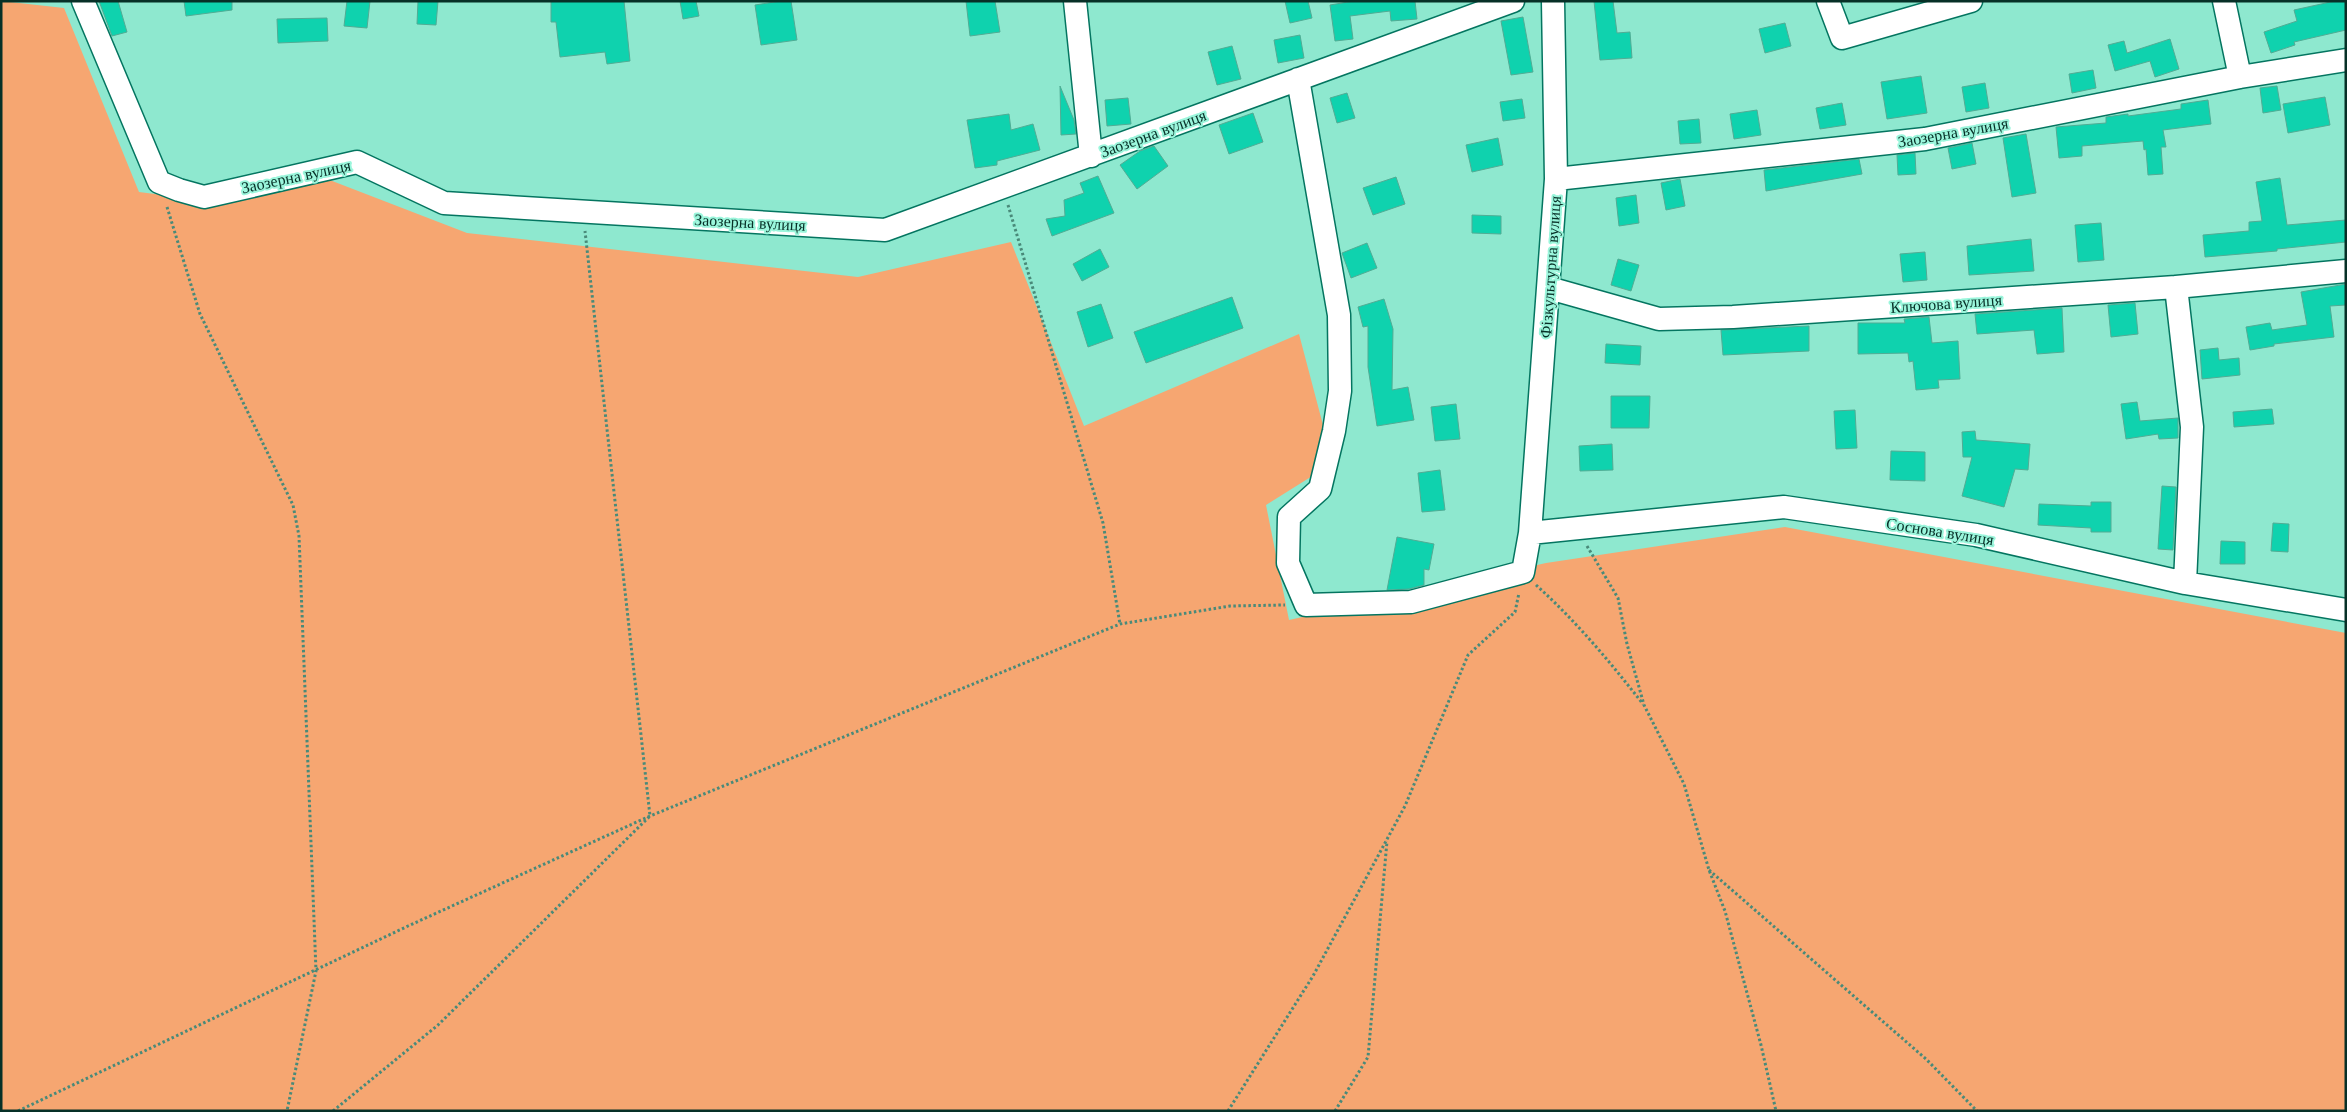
<svg xmlns="http://www.w3.org/2000/svg" width="2347" height="1112" font-family="'Libre Baskerville',serif">
  <style>
    .green { fill: #f6a671 }
    .building { fill: #0fd2ae; stroke: #51ac94 }
    .lines { fill: none; stroke-linecap: round; stroke-linejoin: round }
    .minor-casing { stroke: #047560; stroke-width: 25 }
    .path { stroke: #498a79; stroke-width: 3; stroke-dasharray: 2.5 2.5; stroke-linecap: butt }
    .minor { stroke: #fff; stroke-width: 22 }
    .labels { text-anchor: middle; stroke-width: 4; stroke-linejoin: round; paint-order: stroke }
    .street-label { font-size: 16px; fill: #073027; stroke: #9bf6dc }
  </style>
  <rect width="100%" height="100%" fill="#8ee8cf"/>
  <path class="green" d="M1,1L64,8L139,192L226,203L327,179L467,233L858,277L1011,242L1084,426L1299,334L1333,463L1266,505L1289,620L1546,563L1785,527L2346,633V1111H1Z"/>
  <path class="building" d="M99,1H118L127,32L112,36Z
    M184,1H232V10L186,16Z
    M347,1H370L367,28L344,26Z
    M418,1H438L436,25L417,24Z
    M551,1H624L630,61L607,64L605,52L560,57L556,22H551Z
    M680,1H696L699,16L683,19Z
    M781,1H791L797,40L761,45L755,5Z
    M966,1H995L1000,32L970,36Z
    M1285,1H1308L1312,18L1290,23Z
    M1354,1H1415L1417,19L1391,21L1390,11L1350,16L1353,39L1335,41L1330,5Z
    M1594,1H1613L1617,33L1630,32L1632,58L1600,60Z
    M2335,1H2346V30L2294,42L2295,45L2271,53L2264,32L2297,21L2294,10Z
    M1523,17L1533,72L1511,75L1501,21Z
    M327,18L328,41L278,43L277,19Z
    M1785,23L1791,46L1765,53L1759,29Z
    M1300,35L1304,58L1278,63L1274,40Z
    M2170,39L2179,69L2155,77L2150,61L2115,71L2108,45L2124,41L2127,53Z
    M1232,46L1241,79L1217,85L1208,52Z
    M2093,70L2096,88L2072,93L2069,74Z
    M1921,76L1927,113L1887,119L1881,82Z
    M1985,83L1989,108L1966,112L1962,87Z
    M1060,86L1074,120L1076,134L1061,135Z
    M2277,86L2281,110L2263,113L2260,88Z
    M1347,93L1355,118L1337,123L1330,98Z
    M2325,97L2330,125L2288,133L2283,104Z
    M1128,98L1131,124L1107,126L1105,100Z
    M1522,99L1525,118L1503,121L1500,102Z
    M2208,100L2211,124L2163,130L2166,147H2161L2163,174L2148,175L2146,149L2144,150L2143,141L2082,146V156L2059,158L2056,127L2106,123V117L2128,114V116L2181,109V104Z
    M1842,103L1846,125L1820,129L1816,108Z
    M1757,110L1761,135L1734,139L1730,114Z
    M1253,113L1263,142L1229,154L1219,125Z
    M1009,114L1011,130L1033,124L1040,150L997,161V165L975,168L967,120Z
    M1699,119L1701,143L1680,144L1678,121Z
    M2026,134L2036,193L2012,197L2003,138Z
    M1498,138L1503,165L1472,172L1466,145Z
    M1972,143L1976,164L1952,169L1948,148Z
    M1154,146L1168,166L1137,189L1120,165L1140,151Z
    M1915,153L1916,174L1898,175L1897,155Z
    M1859,159L1862,174L1766,191L1764,170Z
    M1098,176L1114,213L1052,236L1046,219L1065,216L1064,200L1084,193L1080,183Z
    M1396,177L1405,204L1373,215L1363,188Z
    M2280,178L2287,225L2346,220V242L2277,249V251L2205,257L2203,235L2249,231V222L2262,221L2256,182Z
    M1680,179L1685,206L1666,210L1661,183Z
    M1636,195L1639,223L1619,226L1616,198Z
    M1472,215L1501,216V234L1472,233Z
    M2101,223L2104,260L2078,262L2075,225Z
    M2031,239L2034,271L1969,275L1967,246Z
    M1367,243L1377,268L1351,278L1342,253Z
    M1100,249L1109,267L1082,281L1073,264Z
    M1925,252L1927,280L1903,282L1900,254Z
    M1618,259L1639,265L1631,291L1611,285Z
    M2346,284V305L2330,306L2334,337L2274,344V346L2250,350L2246,327L2270,323L2272,330L2307,325L2301,292Z
    M1232,297L1243,328L1146,363L1134,332Z
    M1384,299L1393,329L1392,390L1408,387L1414,420L1377,426L1368,367V326L1363,327L1358,307Z
    M2135,303L2138,334L2111,337L2108,305Z
    M1101,304L1113,338L1088,347L1077,312Z
    M2062,308L2064,352L2037,354L2034,330L1977,334L1975,314Z
    M1929,317L1932,343L1958,341L1960,379L1938,380L1939,388L1916,390L1913,361L1909,362L1908,353L1858,354V323H1905L1904,319Z
    M1809,326V351L1723,355L1721,330Z
    M1606,344L1641,346L1640,365L1605,363Z
    M2218,348L2219,360L2239,358L2240,375L2202,379L2200,350Z
    M1611,396H1650L1649,428H1611Z
    M2137,402L2140,421L2178,418V438L2159,439L2158,434L2126,439L2121,404Z
    M1456,404L1460,439L1435,441L1431,407Z
    M2272,409L2274,424L2234,427L2233,412Z
    M1855,410L1857,448L1836,449L1834,411Z
    M1975,431L1976,440L2030,444L2028,470L2015,469L2004,507L1962,496L1972,457H1963L1962,432Z
    M1612,444L1613,470L1580,471L1579,446Z
    M1891,451L1925,452V481L1890,480Z
    M1440,470L1445,510L1422,512L1418,473Z
    M2162,486L2176,487L2173,550L2158,549Z
    M2091,502H2111V532H2091V528L2038,525L2039,504L2091,506Z
    M2273,523L2289,524L2288,552L2271,551Z
    M1397,537L1434,544L1429,570L1424,569V585L1409,589L1387,590Z
    M2221,541L2245,542V564H2220Z"/>
  <g class="lines">
    <defs>
      <path id="minor" d="M83,1L159,182L179,190L204,197L357,162L444,203L885,230L1513,1
        M1075,1L1091,156
        M1828,1L1842,38L1971,1
        M2224,1L2240,77
        M1298,79L1339,315L1340,391L1334,431L1320,489L1289,517L1288,563L1306,605L1411,602L1523,572L1530,533L1556,179L1553,1
        M1556,179L1925,139L2240,77L2346,60
        M2176,287L2192,427L2185,583
        M1549,288L1659,319L1733,317L2176,287L2346,271
        M1530,533L1784,507L1976,535L2185,583L2346,610"/>
    </defs>
    <use href="#minor" class="minor-casing"/>
    <path class="path" d="M1008,205L1103,523L1120,624
      M167,207L200,314L293,505L299,536L316,971L287,1111
      M1587,546L1618,598L1627,644L1644,705L1684,784L1709,870L1725,911L1761,1045L1776,1111
      M1536,585C1576,621 1610,662 1643,704
      M1709,870L1926,1059L1977,1111
      M18,1111L408,926L650,816L1120,624L1230,606L1285,605
      M333,1111L438,1025L650,816L585,231
      M1228,1111L1313,976L1405,806L1468,655L1515,612L1519,593
      M1335,1111L1368,1057L1387,841"/>
    <use href="#minor" class="minor"/>
  </g>
  <g class="labels">
    <g class="street-label">
      <text transform="translate(1953 132) rotate(-10)" y="6">Заозерна вулиця</text>
      <text transform="translate(1153 133) rotate(-20)" y="6">Заозерна вулиця</text>
      <text transform="translate(296 176) rotate(-12)" y="6">Заозерна вулиця</text>
      <text transform="translate(750 222) rotate(3)" y="6">Заозерна вулиця</text>
      <text transform="translate(1550 267) rotate(-86)" y="6">Фізкультурна вулиця</text>
      <text transform="translate(1946 303) rotate(-4)" y="6">Ключова вулиця</text>
      <text transform="translate(1940 531) rotate(9)" y="6">Соснова вулиця</text>
    </g>
  </g>
  <rect width="2347" height="1112" fill="none" stroke="#073027" stroke-width="5"/>
</svg>
